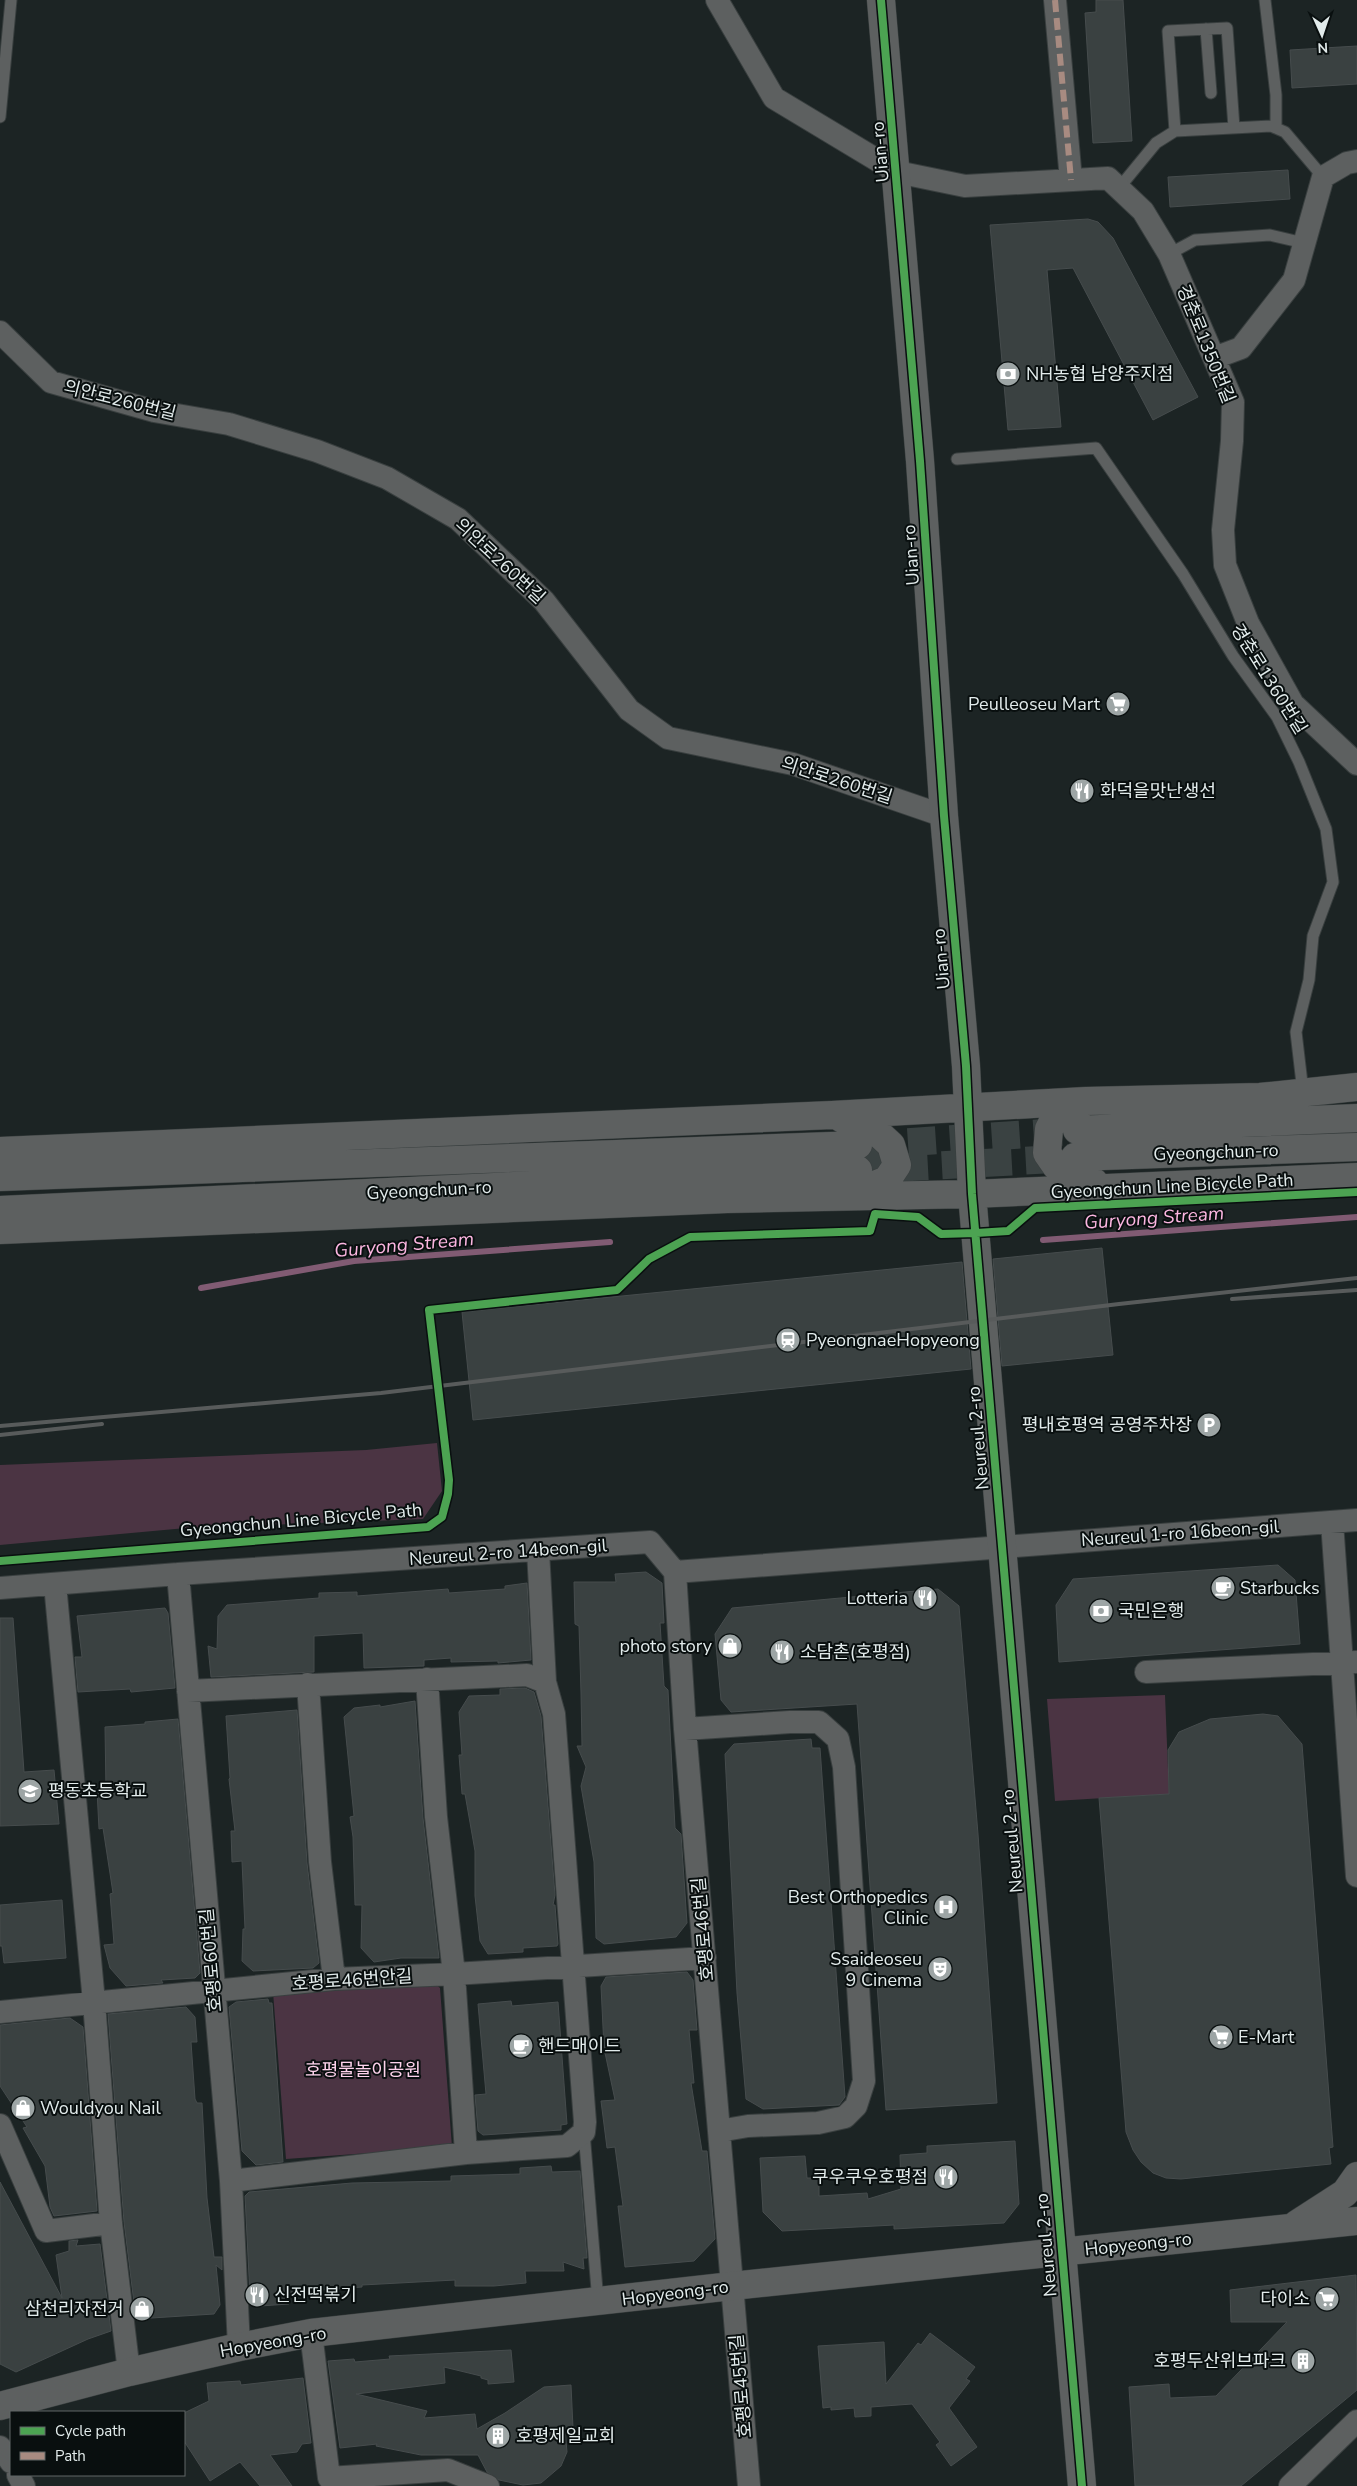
<svg xmlns="http://www.w3.org/2000/svg" width="1357" height="2486" font-family="'Nunito Sans','Noto Sans KR',sans-serif">
  <style>
    .green { fill: #4b3443 }
    .lines { fill: none; stroke-linecap: round; stroke-linejoin: round }
    .stream { stroke: #815b73; stroke-width: 6 }
    .building { fill: #3a4141; stroke: #464c4d }
    .tertiary-tunnel { stroke: #3a4242; stroke-width: 28; stroke-dasharray: 28 14; stroke-linecap: butt }
    .service-casing { stroke: #393f3f; stroke-width: 13 }
    .minor-casing { stroke: #393f3f; stroke-width: 24 }
    .tertiary-casing { stroke: #393f3f; stroke-width: 29 }
    .service { stroke: #5d6060; stroke-width: 11 }
    .minor { stroke: #5d6060; stroke-width: 22 }
    .tertiary { stroke: #5d6060; stroke-width: 28 }
    .rail { stroke: #585b5b; stroke-width: 4 }
    .quiet { stroke: #a88b81; stroke-width: 6; stroke-dasharray: 12 6; stroke-linecap: butt }
    .cycleway-casing { stroke: #090f0f; stroke-width: 11 }
    .cycleway { stroke: #4ca352; stroke-width: 8 }
    .labels { text-anchor: middle; stroke-width: 4; stroke-linejoin: round; paint-order: stroke }
    .street-label { font-size: 18px; fill: #e2ebeb; stroke: #090f0f }
    .poi-label { font-size: 18px; fill: #e2ebeb; stroke: #090f0f; text-anchor: start }
    .park-label { font-size: 18px; fill: #fdd2eb; stroke: #090f0f }
    .water-label { font-size: 19px; font-style: italic; fill: #fcb6e1; stroke: #090f0f }
  </style>
  <rect width="100%" height="100%" fill="#1c2424"/>
  <path class="green" d="M437,1443L442,1491L423,1519L186,1528L0,1545V1465L366,1450Z
    M1165,1695L1169,1794L1055,1801L1047,1699Z
    M433,1982L440,1988L452,2147L286,2159L273,1992Z"/>
  <g class="lines">
    <path class="stream" d="M1043,1240L1357,1217
      M201,1288L354,1261L610,1242"/>
  </g>
  <path class="building" d="M1096,0H1123L1132,141L1093,143L1085,13L1096,12Z
    M1357,46V84L1292,88L1290,50Z
    M1288,170L1290,199L1170,207L1168,177Z
    M1088,219L1098,222L1113,238L1198,397L1153,420L1073,268L1047,270L1061,427L1008,430L990,225Z
    M1102,1248L1113,1355L1002,1366L993,1259Z
    M962,1262L971,1369L473,1420L462,1312Z
    M1278,1565L1295,1580L1300,1644L1059,1662L1056,1605L1073,1579Z
    M646,1572L662,1583L664,1623H660L664,1686L668,1690L675,1828L681,1834L687,1923L676,1937L604,1944L596,1938L594,1862L581,1786L586,1767L577,1746H582L581,1693L579,1626L575,1624L574,1582H616L615,1574Z
    M527,1583L531,1660L498,1663V1661L451,1662V1658L424,1660V1666L364,1668L363,1633L314,1636V1672L211,1677L208,1646L217,1649L218,1616L227,1605L319,1598V1593L357,1592V1596L448,1589L449,1593L505,1589V1586Z
    M938,1589L959,1606L978,1834L997,2103L886,2110L857,1704L731,1712L721,1700L715,1634L732,1608Z
    M165,1608L168,1613L175,1688L131,1692L130,1689L78,1692L75,1657H82L77,1616Z
    M0,1618H13L24,1772L54,1770L59,1824L0,1826Z
    M525,1688L534,1692L541,1716L555,1895L553,1905H555L558,1944L557,1946L523,1948V1952L488,1954L480,1941L475,1896V1851L465,1794H462L459,1755H462L459,1712L469,1696L500,1695V1689Z
    M415,1701L423,1818L439,1958H401L374,1962L361,1948L362,1905H355L353,1837L350,1817L354,1816L344,1717L354,1708L380,1705V1707Z
    M297,1710L307,1863L319,1963L313,1968L253,1971L242,1961L243,1929H245L242,1861L232,1862L231,1831H235L229,1779L230,1778L226,1716Z
    M1263,1714L1278,1716L1302,1744L1333,2147L1329,2148L1331,2164L1181,2179L1166,2178L1153,2173L1141,2162L1133,2150L1126,2132L1099,1798L1169,1794L1168,1750L1179,1732L1210,1719Z
    M178,1719L200,1973L195,1978L161,1980L163,1983L126,1986L110,1968L104,1945L114,1944L110,1894L113,1893L103,1828L99,1829L97,1790H106L105,1727L145,1724V1722Z
    M811,1739L812,1748H820L845,2097L839,2105L763,2109L746,2099L737,1993L725,1754L734,1744Z
    M62,1900L66,1958L4,1963L2,1946H0V1905Z
    M687,1972L693,1980L697,2030H689L694,2083H691L702,2151H707L715,2239L694,2261L625,2267L618,2206H623L615,2147L607,2148L601,2101L615,2100L604,2048L601,1986L606,1977Z
    M268,1999L269,2003H272L283,2162L256,2165L242,2151L229,2007L236,2002Z
    M511,2001L512,2006L558,2002L567,2124L561,2125V2130L483,2135L478,2131L475,2095L486,2094L478,2004Z
    M186,2007L195,2017L197,2042H191L195,2099L197,2103H202L207,2198L214,2257H222V2270L216,2265L220,2305L214,2314L136,2319L124,2222L108,2014Z
    M70,2018L83,2027L97,2211L54,2216L50,2207L45,2166L23,2128L27,2127L0,2086V2025Z
    M1015,2141L1019,2204L1004,2223L894,2229V2225L782,2231L763,2212L760,2158L805,2156L807,2178H819V2196L867,2193L868,2199L901,2189L900,2155L927,2153V2146Z
    M551,2166L552,2172L580,2171L587,2258H583L584,2269L563,2262L564,2271H525L526,2283L494,2286H455V2280L362,2285V2287L322,2290V2294L288,2296L289,2304L260,2306L250,2296L245,2196L249,2192L352,2183L451,2181V2176L520,2174V2168Z
    M0,2182L62,2298L56,2255L69,2251V2241L78,2240L76,2246L100,2244L111,2331L88,2339L16,2372L0,2364Z
    M1356,2275L1357,2390L1241,2486H1135L1129,2387L1169,2384L1170,2398L1216,2396L1287,2322H1231L1230,2290Z
    M930,2333L975,2367L966,2379L970,2381L949,2408L977,2447L951,2466L936,2445L940,2442L912,2404L871,2407V2416L855,2417L854,2408L831,2410V2407L823,2408L818,2346L884,2342L886,2384L918,2343L921,2345Z
    M511,2350L514,2382L488,2384V2380L481,2378V2376L444,2367L445,2383L356,2394L427,2411L424,2418L475,2414L477,2429L505,2413L544,2387L571,2385L573,2428L565,2430L567,2452L561,2466L541,2483L523,2485L499,2480L487,2472L478,2455H421L376,2446L377,2444L340,2448L328,2361L354,2359L355,2362L390,2359L389,2356Z
    M303,2378L311,2443L302,2444L297,2452L270,2455L292,2486H260L240,2462L210,2481L184,2441V2413L209,2401L207,2383L240,2381L241,2385Z"/>
  <g class="lines">
    <path class="tertiary-tunnel" d="M866,1145L1073,1131
      M858,1170L1073,1158"/>
    <defs>
      <path id="service" d="M1265,0L1276,95V128
        M1206,29L1211,93
        M0,117L11,0
        M1175,131L1168,31L1227,28L1234,128
        M1119,188L1156,143L1175,131L1271,126L1285,132L1323,177
        M1169,254L1195,240L1270,235L1304,243
        M957,459L1096,448L1183,574L1233,656L1277,717L1299,762L1326,829L1333,882L1313,936L1309,980L1296,1032L1303,1092
        M584,2132L598,2302"/>
      <path id="minor" d="M717,0L774,98L897,172L965,186L1108,178L1143,211L1169,254L1233,402L1232,441L1223,530L1225,565L1248,623L1293,704L1357,764
        M1055,0L1071,180
        M0,332L51,382L154,411L229,424L317,451L387,478L458,519L544,601L629,710L668,738L793,764L944,816
        M1214,358L1241,348L1294,280L1323,177L1347,163L1357,161
        M1332,1522L1357,1876
        M538,1550L545,1682
        M675,1572L685,1729L749,2486
        M178,1574L231,2181L239,2347
        M55,1584L94,2002L111,2223L129,2372
        M0,1588L178,1574L650,1542L675,1572L1357,1520
        M1146,1672L1356,1662
        M427,1679L436,1817L454,1974L466,2153
        M308,1684L320,1862L334,1979
        M188,1691L527,1675L545,1682L554,1714L585,2122L584,2132L567,2146L466,2153L231,2181
        M685,1729L790,1722H819L838,1739L844,1767L864,2081L856,2106L845,2117L818,2123L748,2126L719,2131
        M0,2012L334,1979L454,1974L705,1958
        M0,2125L46,2231L111,2223
        M311,2333L329,2478L448,2470L488,2486
        M0,2447L11,2462
        M18,2475L24,2486
        M1290,2486L1357,2421"/>
      <path id="tertiary" d="M881,0L920,461L944,816L966,1066L972,1194L1082,2486
        M1083,1103L1057,1115L1049,1129L1047,1153L1056,1166L1076,1178L1094,1182
        M841,1118L879,1134L891,1145L897,1165L887,1180L857,1192
        M1077,1130L1357,1118
        M0,1151L832,1115L1086,1101L1260,1097L1357,1087
        M1075,1157L1357,1147
        M0,1177L858,1145
        M0,1210L858,1170
        M0,1230L727,1199L972,1194L1357,1177
        M1297,2224L1345,2193L1357,2176
        M0,2406L129,2372L239,2347L311,2333L732,2286L1357,2221"/>
    </defs>
    <use href="#service" class="service-casing"/>
    <use href="#minor" class="minor-casing"/>
    <use href="#tertiary" class="tertiary-casing"/>
    <use href="#service" class="service"/>
    <use href="#minor" class="minor"/>
    <use href="#tertiary" class="tertiary"/>
    <path class="rail" d="M1232,1299L1357,1290
      M0,1426L381,1393L1119,1304L1357,1278
      M0,1435L102,1424"/>
    <path class="quiet" d="M1055,0L1071,180"/>
    <defs>
      <path id="cycleway" d="M881,0L920,461L944,816L966,1066L972,1194L1082,2486
        M0,1561L428,1527L442,1517L448,1494L449,1480L429,1310L617,1290L649,1259L690,1237L870,1231L875,1214L918,1217L941,1234L976,1233L1008,1231L1035,1208L1357,1192"/>
    </defs>
    <use href="#cycleway" class="cycleway-casing"/>
    <use href="#cycleway" class="cycleway"/>
  </g>
  <defs>
    <symbol id="bank-disc" viewBox="-11 -11 22 22"><circle r="9.5" fill="#9da5a5" stroke="#090f0f"/><path d="M-6-4H6V4H-6ZM0-2.3a2.3 2.3 0 1 0 0 4.6a2.3 2.3 0 1 0 0-4.6Z" fill="#fff"/></symbol>
    <symbol id="supermarket-disc" viewBox="-11 -11 22 22"><circle r="9.5" fill="#9da5a5" stroke="#090f0f"/><path d="M-6-5.5h2.5l.6 2H6L4.5 2H-2.5L-4.4-4H-6ZM-1.5 3.2a1.3 1.3 0 1 0 .1 0ZM3 3.2a1.3 1.3 0 1 0 .1 0Z" fill="#fff"/></symbol>
    <symbol id="restaurant-disc" viewBox="-11 -11 22 22"><circle r="9.5" fill="#9da5a5" stroke="#090f0f"/><path d="M-5-6h1v4h1v-4h1v4h1v-4h1v5L-1.5 .5V6h-2V.5L-5-1ZM5-6V6H3V1.5H1.5Q1.5-4 5-6Z" fill="#fff"/></symbol>
    <symbol id="station-disc" viewBox="-11 -11 22 22"><circle r="9.5" fill="#9da5a5" stroke="#090f0f"/><path d="M-3-6H3Q5-6 5-4V2Q5 4 3 4L4.5 6H3L1.5 4h-3L-3 6H-4.5L-3 4Q-5 4-5 2V-4Q-5-6-3-6ZM-3.5-4v3h7v-3ZM-3.5 1v1.5H-2V1ZM2 1v1.5H3.5V1Z" fill="#fff"/></symbol>
    <symbol id="parking-disc" viewBox="-11 -11 22 22"><circle r="9.5" fill="#9da5a5" stroke="#090f0f"/><path d="M-3.5-5.5H1a3.5 3.5 0 0 1 0 7H-1V5.5H-3.5ZM-1-3.4V-.6H.8a1.4 1.4 0 0 0 0-2.8Z" fill="#fff"/></symbol>
    <symbol id="cafe-disc" viewBox="-11 -11 22 22"><circle r="9.5" fill="#9da5a5" stroke="#090f0f"/><path d="M-5.5-4.5H6V0H3Q3 3.5 0 3.5H-2.5Q-5.5 3.5-5.5 0ZM3-3.2v2h1.7v-2ZM-6 4.5H4V6H-6Z" fill="#fff"/></symbol>
    <symbol id="shop-disc" viewBox="-11 -11 22 22"><circle r="9.5" fill="#9da5a5" stroke="#090f0f"/><path d="M-5-2.5h2.3a2.7 3.5 0 0 1 5.4 0H5L5.5 6h-11ZM-1.5-2.5h3a1.5 2.3 0 0 0-3 0Z" fill="#fff"/></symbol>
    <symbol id="school-disc" viewBox="-11 -11 22 22"><circle r="9.5" fill="#9da5a5" stroke="#090f0f"/><path d="M0-5L7-2L0 1L-7-2ZM-4 1L0 2.5L4 1V4Q0 6-4 4Z" fill="#fff"/></symbol>
    <symbol id="hospital-disc" viewBox="-11 -11 22 22"><circle r="9.5" fill="#9da5a5" stroke="#090f0f"/><path d="M-5-5h3v3.5h4V-5h3V5h-3V1.5h-4V5h-3Z" fill="#fff"/></symbol>
    <symbol id="theatre-disc" viewBox="-11 -11 22 22"><circle r="9.5" fill="#9da5a5" stroke="#090f0f"/><path d="M-5-5.5Q0-4 5-5.5V0Q5 5 0 6Q-5 5-5 0ZM-3.3-2.5H-1v1.5H-3.3ZM1-2.5H3.3v1.5H1ZM-2.8 1Q0 5.5 2.8 1Z" fill="#fff"/></symbol>
    <symbol id="building-disc" viewBox="-11 -11 22 22"><circle r="9.5" fill="#9da5a5" stroke="#090f0f"/><path d="M-4-6H4V6H1V3H-1V6H-4ZM-2.5-4.3h1.7v1.8h-1.7ZM.8-4.3h1.7v1.8H.8ZM-2.5-1h1.7V.8h-1.7ZM.8-1h1.7V.8H.8Z" fill="#fff"/></symbol>
  </defs>
  <g fill-rule="evenodd">
    <use href="#bank-disc" x="994" y="360" width="28" height="28"/>
    <use href="#supermarket-disc" x="1104" y="690" width="28" height="28"/>
    <use href="#restaurant-disc" x="1068" y="777" width="28" height="28"/>
    <use href="#station-disc" x="774" y="1326" width="28" height="28"/>
    <use href="#parking-disc" x="1195" y="1411" width="28" height="28"/>
    <use href="#cafe-disc" x="1209" y="1574" width="28" height="28"/>
    <use href="#restaurant-disc" x="911" y="1584" width="28" height="28"/>
    <use href="#bank-disc" x="1087" y="1597" width="28" height="28"/>
    <use href="#shop-disc" x="716" y="1632" width="28" height="28"/>
    <use href="#restaurant-disc" x="768" y="1638" width="28" height="28"/>
    <use href="#school-disc" x="16" y="1777" width="28" height="28"/>
    <use href="#hospital-disc" x="932" y="1893" width="28" height="28"/>
    <use href="#theatre-disc" x="926" y="1955" width="28" height="28"/>
    <use href="#supermarket-disc" x="1207" y="2023" width="28" height="28"/>
    <use href="#cafe-disc" x="507" y="2032" width="28" height="28"/>
    <use href="#shop-disc" x="9" y="2094" width="28" height="28"/>
    <use href="#restaurant-disc" x="932" y="2163" width="28" height="28"/>
    <use href="#restaurant-disc" x="243" y="2281" width="28" height="28"/>
    <use href="#supermarket-disc" x="1313" y="2285" width="28" height="28"/>
    <use href="#shop-disc" x="128" y="2295" width="28" height="28"/>
    <use href="#building-disc" x="1289" y="2347" width="28" height="28"/>
    <use href="#building-disc" x="484" y="2422" width="28" height="28"/>
  </g>
  <g class="labels">
    <g class="street-label">
      <text transform="translate(880 152) rotate(-95)" y="6">Uian-ro</text>
      <text transform="translate(1206 344) rotate(68)" y="6">경춘로1350번길</text>
      <text transform="translate(120 400) rotate(14)" y="6">의안로260번길</text>
      <text transform="translate(911 555) rotate(-94)" y="6">Uian-ro</text>
      <text transform="translate(500 561) rotate(43)" y="6">의안로260번길</text>
      <text transform="translate(1269 679) rotate(58)" y="6">경춘로1360번길</text>
      <text transform="translate(837 780) rotate(18)" y="6">의안로260번길</text>
      <text transform="translate(941 959) rotate(-95)" y="6">Uian-ro</text>
      <text transform="translate(1216 1152) rotate(-2)" y="6">Gyeongchun-ro</text>
      <text transform="translate(1172 1186) rotate(-3)" y="6">Gyeongchun Line Bicycle Path</text>
      <text transform="translate(429 1190) rotate(-3)" y="6">Gyeongchun-ro</text>
      <text transform="translate(978 1438) rotate(-95)" y="6">Neureul 2-ro</text>
      <text transform="translate(301 1520) rotate(-5)" y="6">Gyeongchun Line Bicycle Path</text>
      <text transform="translate(1180 1533) rotate(-4)" y="6">Neureul 1-ro 16beon-gil</text>
      <text transform="translate(508 1552) rotate(-4)" y="6">Neureul 2-ro 14beon-gil</text>
      <text transform="translate(1012 1841) rotate(-95)" y="6">Neureul 2-ro</text>
      <text transform="translate(703 1929) rotate(-95)" y="6">호평로46번길</text>
      <text transform="translate(211 1960) rotate(-95)" y="6">호평로60번길</text>
      <text transform="translate(352 1980) rotate(-4)" y="6">호평로46번안길</text>
      <text transform="translate(1138 2244) rotate(-6)" y="6">Hopyeong-ro</text>
      <text transform="translate(1046 2245) rotate(-95)" y="6">Neureul 2-ro</text>
      <text transform="translate(675 2293) rotate(-7)" y="6">Hopyeong-ro</text>
      <text transform="translate(273 2342) rotate(-10)" y="6">Hopyeong-ro</text>
      <text transform="translate(741 2386) rotate(-95)" y="6">호평로45번길</text>
    </g>
    <g class="poi-label">
      <text x="1026" y="380">NH농협 남양주지점</text>
      <text x="1100" y="710" text-anchor="end">Peulleoseu Mart</text>
      <text x="1100" y="797">화덕을맛난생선</text>
      <text x="806" y="1346">PyeongnaeHopyeong</text>
      <text x="1192" y="1431" text-anchor="end">평내호평역 공영주차장</text>
      <text x="1240" y="1594">Starbucks</text>
      <text x="908" y="1604" text-anchor="end">Lotteria</text>
      <text x="1118" y="1617">국민은행</text>
      <text x="712" y="1652" text-anchor="end">photo story</text>
      <text x="800" y="1658">소담촌(호평점)</text>
      <text x="48" y="1797">평동초등학교</text>
      <text x="928" y="1903" text-anchor="end">Best Orthopedics<tspan x="928" dy="21">Clinic</tspan></text>
      <text x="922" y="1965" text-anchor="end">Ssaideoseu<tspan x="922" dy="21">9 Cinema</tspan></text>
      <text x="1238" y="2043">E-Mart</text>
      <text x="538" y="2052">핸드매이드</text>
      <text x="40" y="2114">Wouldyou Nail</text>
      <text x="928" y="2183" text-anchor="end">쿠우쿠우호평점</text>
      <text x="274" y="2301">신전떡볶기</text>
      <text x="1310" y="2305" text-anchor="end">다이소</text>
      <text x="124" y="2315" text-anchor="end">삼천리자전거</text>
      <text x="1286" y="2367" text-anchor="end">호평두산위브파크</text>
      <text x="516" y="2442">호평제일교회</text>
    </g>
    <g class="park-label">
      <text x="363" y="2076">호평물놀이공원</text>
    </g>
    <g class="water-label">
      <text transform="translate(1154 1217) rotate(-4)" y="7">Guryong Stream</text>
      <text transform="translate(404 1244) rotate(-5)" y="7">Guryong Stream</text>
    </g>
  </g>
  <rect x="10" y="2411" width="175" height="65" fill="#090f0f" stroke="#606767"/>
  <rect x="20" y="2427" width="25" height="8" fill="#4ca352" stroke="#606767"/>
  <text x="55" y="2436" font-size="15" fill="#e2ebeb">Cycle path</text>
  <rect x="20" y="2452" width="25" height="8" fill="#a88b81" stroke="#606767"/>
  <text x="55" y="2461" font-size="15" fill="#e2ebeb">Path</text>
  <g transform="translate(1322 35) rotate(177)" stroke="#090f0f" stroke-width="4" paint-order="stroke">
  <path d="M0-4L9 19L0 12L-9 19Z" fill="#e2ebeb"/>
  <text y="-8" font-size="14" font-weight="bold" text-anchor="middle" fill="#e2ebeb">N</text>
  </g>
</svg>
